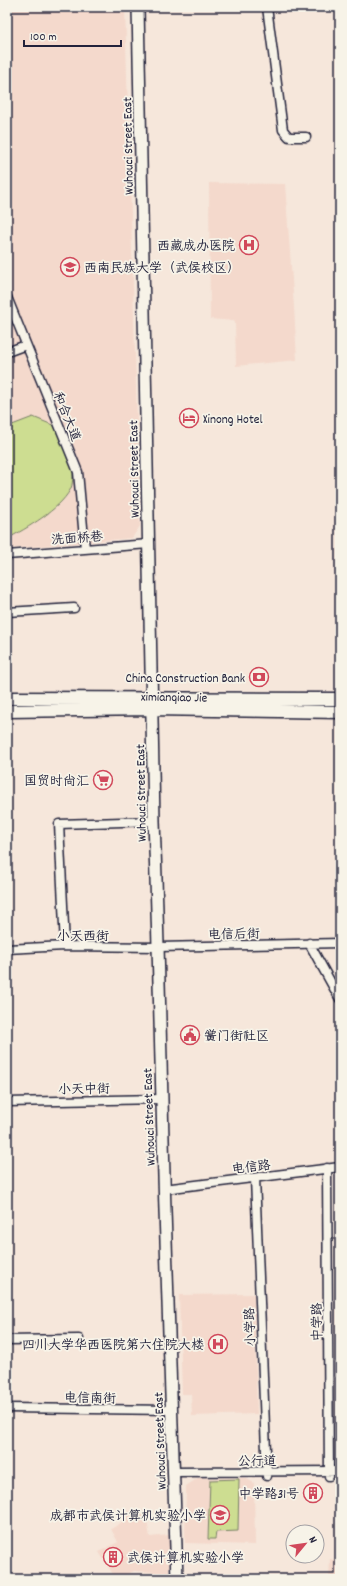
<svg xmlns="http://www.w3.org/2000/svg" width="347" height="1586" font-family="Dekko,'LXGW WenKai TC',sans-serif">
  <style>
    .built { fill: #f4d9cc }
    .green { fill: #cddd91; stroke: #788066 }
    .lines { fill: none; stroke-linecap: round; stroke-linejoin: round }
    .street-casing { stroke: #22223b; stroke-width: 11 }
    .secondary-casing { stroke: #22223b; stroke-width: 14 }
    .primary-casing { stroke: #22223b; stroke-width: 15 }
    .street { stroke: #f7f3e8; stroke-width: 8 }
    .secondary { stroke: #f7f3e8; stroke-width: 11 }
    .primary { stroke: #f7f3e8; stroke-width: 12 }
    .labels { text-anchor: middle; stroke-width: 3.5; stroke-linejoin: round; paint-order: stroke }
    .street-label { font-size: 13px; fill: #22223b; stroke: #f7f3e8 }
    .poi-label { font-size: 13px; fill: #22223b; stroke: #f7f3e8; text-anchor: end }
  </style>
  <rect width="100%" height="100%" fill="#f6e7db"/>
  <filter id="ink" filterUnits="userSpaceOnUse"><feTurbulence type="fractalNoise" baseFrequency=".025" numOctaves="2"/><feDisplacementMap in="SourceGraphic" scale="8" xChannelSelector="R" yChannelSelector="G"/><feConvolveMatrix kernelMatrix="1 2 1 2 8 2 1 2 1" color-interpolation-filters="sRGB"/></filter>
  <g filter="url(#ink)">
    <path class="built" d="M7,7H125L140,526L132,538L7,549Z
      M209,183L285,184L294,307L297,360L236,366L235,321L210,319Z
      M254,1294L257,1414L192,1416L191,1394H182L179,1295Z
      M198,1478H245L254,1483L255,1545L185,1543L186,1486Z
      M145,1510L150,1537L169,1535V1573L134,1571L116,1579L99,1552L118,1542L111,1529L124,1521L122,1512Z
      M330,1559L340,1561V1579H329Z"/>
    <path class="green" d="M33,417L55,426C59,436 72,460 73,469C73,474 73,486 70,490C59,510 27,528 7,539V427Z
      M239,1479L238,1531L216,1532L215,1539H208L210,1480Z"/>
    <g class="lines">
      <defs>
        <path id="street" d="M267,7L283,130L289,137H306
          M7,297L78,472L85,549
          M7,352L26,345
          M7,555L149,544
          M7,612L74,608
          M309,943L340,999
          M65,946L59,824L154,821
          M7,949L65,946L159,947L340,943
          M7,1102L161,1099
          M327,1168L329,1476
          M255,1178L267,1476
          M164,1189L340,1167
          M7,1340L79,1339
          M7,1408L172,1410
          M174,1472L340,1471"/>
        <path id="secondary" d="M138,7L154,821C159,951 161,1080 165,1210C168,1333 174,1456 177,1579"/>
        <path id="primary" d="M7,698L340,699
          M7,711L152,709L340,712"/>
      </defs>
      <use href="#street" class="street-casing"/>
      <use href="#secondary" class="secondary-casing"/>
      <use href="#primary" class="primary-casing"/>
      <use href="#street" class="street"/>
      <use href="#secondary" class="secondary"/>
      <use href="#primary" class="primary"/>
    </g>
  </g>
  <defs>
    <symbol id="hospital-ring" viewBox="-11 -11 22 22"><circle r="9.5" fill="#f7f3e8" stroke="#d1495b" stroke-width="1.5"/><path d="M-5-5h3v3.5h4V-5h3V5h-3V1.5h-4V5h-3Z" fill="#d1495b"/></symbol>
    <symbol id="university-ring" viewBox="-11 -11 22 22"><circle r="9.5" fill="#f7f3e8" stroke="#d1495b" stroke-width="1.5"/><path d="M0-5L7-2L0 1L-7-2ZM-4 1L0 2.5L4 1V4Q0 6-4 4Z" fill="#d1495b"/></symbol>
    <symbol id="hotel-ring" viewBox="-11 -11 22 22"><circle r="9.5" fill="#f7f3e8" stroke="#d1495b" stroke-width="1.5"/><path d="M-6-4.5h1.5V1H6V5H4.5V3h-9V5H-6ZM-4 0a1.8 1.8 0 1 1 3.6 0ZM.5 0V-2.5h3Q6-2.5 6 0Z" fill="#d1495b"/></symbol>
    <symbol id="bank-ring" viewBox="-11 -11 22 22"><circle r="9.5" fill="#f7f3e8" stroke="#d1495b" stroke-width="1.5"/><path d="M-6-4H6V4H-6ZM0-2.3a2.3 2.3 0 1 0 0 4.6a2.3 2.3 0 1 0 0-4.6Z" fill="#d1495b"/></symbol>
    <symbol id="supermarket-ring" viewBox="-11 -11 22 22"><circle r="9.5" fill="#f7f3e8" stroke="#d1495b" stroke-width="1.5"/><path d="M-6-5.5h2.5l.6 2H6L4.5 2H-2.5L-4.4-4H-6ZM-1.5 3.2a1.3 1.3 0 1 0 .1 0ZM3 3.2a1.3 1.3 0 1 0 .1 0Z" fill="#d1495b"/></symbol>
    <symbol id="civic-ring" viewBox="-11 -11 22 22"><circle r="9.5" fill="#f7f3e8" stroke="#d1495b" stroke-width="1.5"/><path d="M-.6-6.5H3V-4.5H.6V-3L4-1V1h2V6H-6V1h2V-1L-.6-3ZM-1.2 2.5V6h2.4V2.5Z" fill="#d1495b"/></symbol>
    <symbol id="building-ring" viewBox="-11 -11 22 22"><circle r="9.5" fill="#f7f3e8" stroke="#d1495b" stroke-width="1.5"/><path d="M-4-6H4V6H1V3H-1V6H-4ZM-2.5-4.3h1.7v1.8h-1.7ZM.8-4.3h1.7v1.8H.8ZM-2.5-1h1.7V.8h-1.7ZM.8-1h1.7V.8H.8Z" fill="#d1495b"/></symbol>
    <symbol id="school-ring" viewBox="-11 -11 22 22"><circle r="9.5" fill="#f7f3e8" stroke="#d1495b" stroke-width="1.5"/><path d="M0-5L7-2L0 1L-7-2ZM-4 1L0 2.5L4 1V4Q0 6-4 4Z" fill="#d1495b"/></symbol>
  </defs>
  <g fill-rule="evenodd">
    <use href="#hospital-ring" x="238" y="234" width="22" height="22"/>
    <use href="#university-ring" x="59" y="256" width="22" height="22"/>
    <use href="#hotel-ring" x="178" y="407" width="22" height="22"/>
    <use href="#bank-ring" x="248" y="666" width="22" height="22"/>
    <use href="#supermarket-ring" x="92" y="769" width="22" height="22"/>
    <use href="#civic-ring" x="179" y="1024" width="22" height="22"/>
    <use href="#hospital-ring" x="207" y="1333" width="22" height="22"/>
    <use href="#building-ring" x="302" y="1482" width="22" height="22"/>
    <use href="#school-ring" x="209" y="1504" width="22" height="22"/>
    <use href="#building-ring" x="102" y="1546" width="22" height="22"/>
  </g>
  <g class="labels">
    <g class="street-label">
      <text transform="translate(127 146) rotate(-91)" y="5">Wuhouci Street East</text>
      <text transform="translate(68 416) rotate(68)" y="5">和合大道</text>
      <text transform="translate(133 469) rotate(-91)" y="5">Wuhouci Street East</text>
      <text transform="translate(77 537) rotate(-4)" y="5">洗面桥巷</text>
      <text transform="translate(174 696) rotate(1)" y="5">ximianqiao Jie</text>
      <text transform="translate(140 793) rotate(-91)" y="5">Wuhouci Street East</text>
      <text transform="translate(234 933) rotate(-1)" y="5">电信后街</text>
      <text x="83" y="940">小天西街</text>
      <text transform="translate(84 1088) rotate(-1)" y="5">小天中街</text>
      <text transform="translate(148 1117) rotate(-92)" y="5">Wuhouci Street East</text>
      <text transform="translate(251 1166) rotate(-7)" y="5">电信路</text>
      <text transform="translate(316 1322) rotate(-91)" y="5">中学路</text>
      <text transform="translate(249 1327) rotate(-92)" y="5">小学路</text>
      <text transform="translate(90 1397) rotate(1)" y="5">电信南街</text>
      <text transform="translate(159 1441) rotate(-92)" y="5">Wuhouci Street East</text>
      <text x="257" y="1465">公行道</text>
    </g>
    <g class="poi-label">
      <text x="235" y="250">西藏成办医院</text>
      <text x="84" y="272" text-anchor="start">西南民族大学（武侯校区）</text>
      <text x="203" y="423" text-anchor="start">Xinong Hotel</text>
      <text x="245" y="682">China Construction Bank</text>
      <text x="89" y="785">国贸时尚汇</text>
      <text x="204" y="1040" text-anchor="start">黉门街社区</text>
      <text x="204" y="1349">四川大学华西医院第六住院大楼</text>
      <text x="299" y="1498">中学路31号</text>
      <text x="206" y="1520">成都市武侯计算机实验小学</text>
      <text x="127" y="1562" text-anchor="start">武侯计算机实验小学</text>
    </g>
  </g>
  <rect width="347" height="1586" fill="none" stroke="#f7f3e8" stroke-width="24"/>
  <rect x="12" y="12" width="323" height="1562" fill="none" stroke="#22223b" stroke-width="1.5" filter="url(#ink)"/>
  <g transform="translate(305 1544) rotate(61)"><circle r="19" fill="#f7f3e8" stroke="#a29fa3"/>
  <path d="M0-3L7 15L0 10L-7 15Z" fill="#d1495b"/>
  <text y="-6" font-size="11" font-weight="bold" text-anchor="middle" fill="#22223b">N</text>
  </g>
  <path d="M24 40v6h97v-6" fill="none" stroke="#22223b" stroke-width="2"/>
  <text x="30" y="40" font-size="12" fill="#22223b" stroke="#f7f3e8" stroke-width="3" paint-order="stroke">100 m</text>
</svg>
